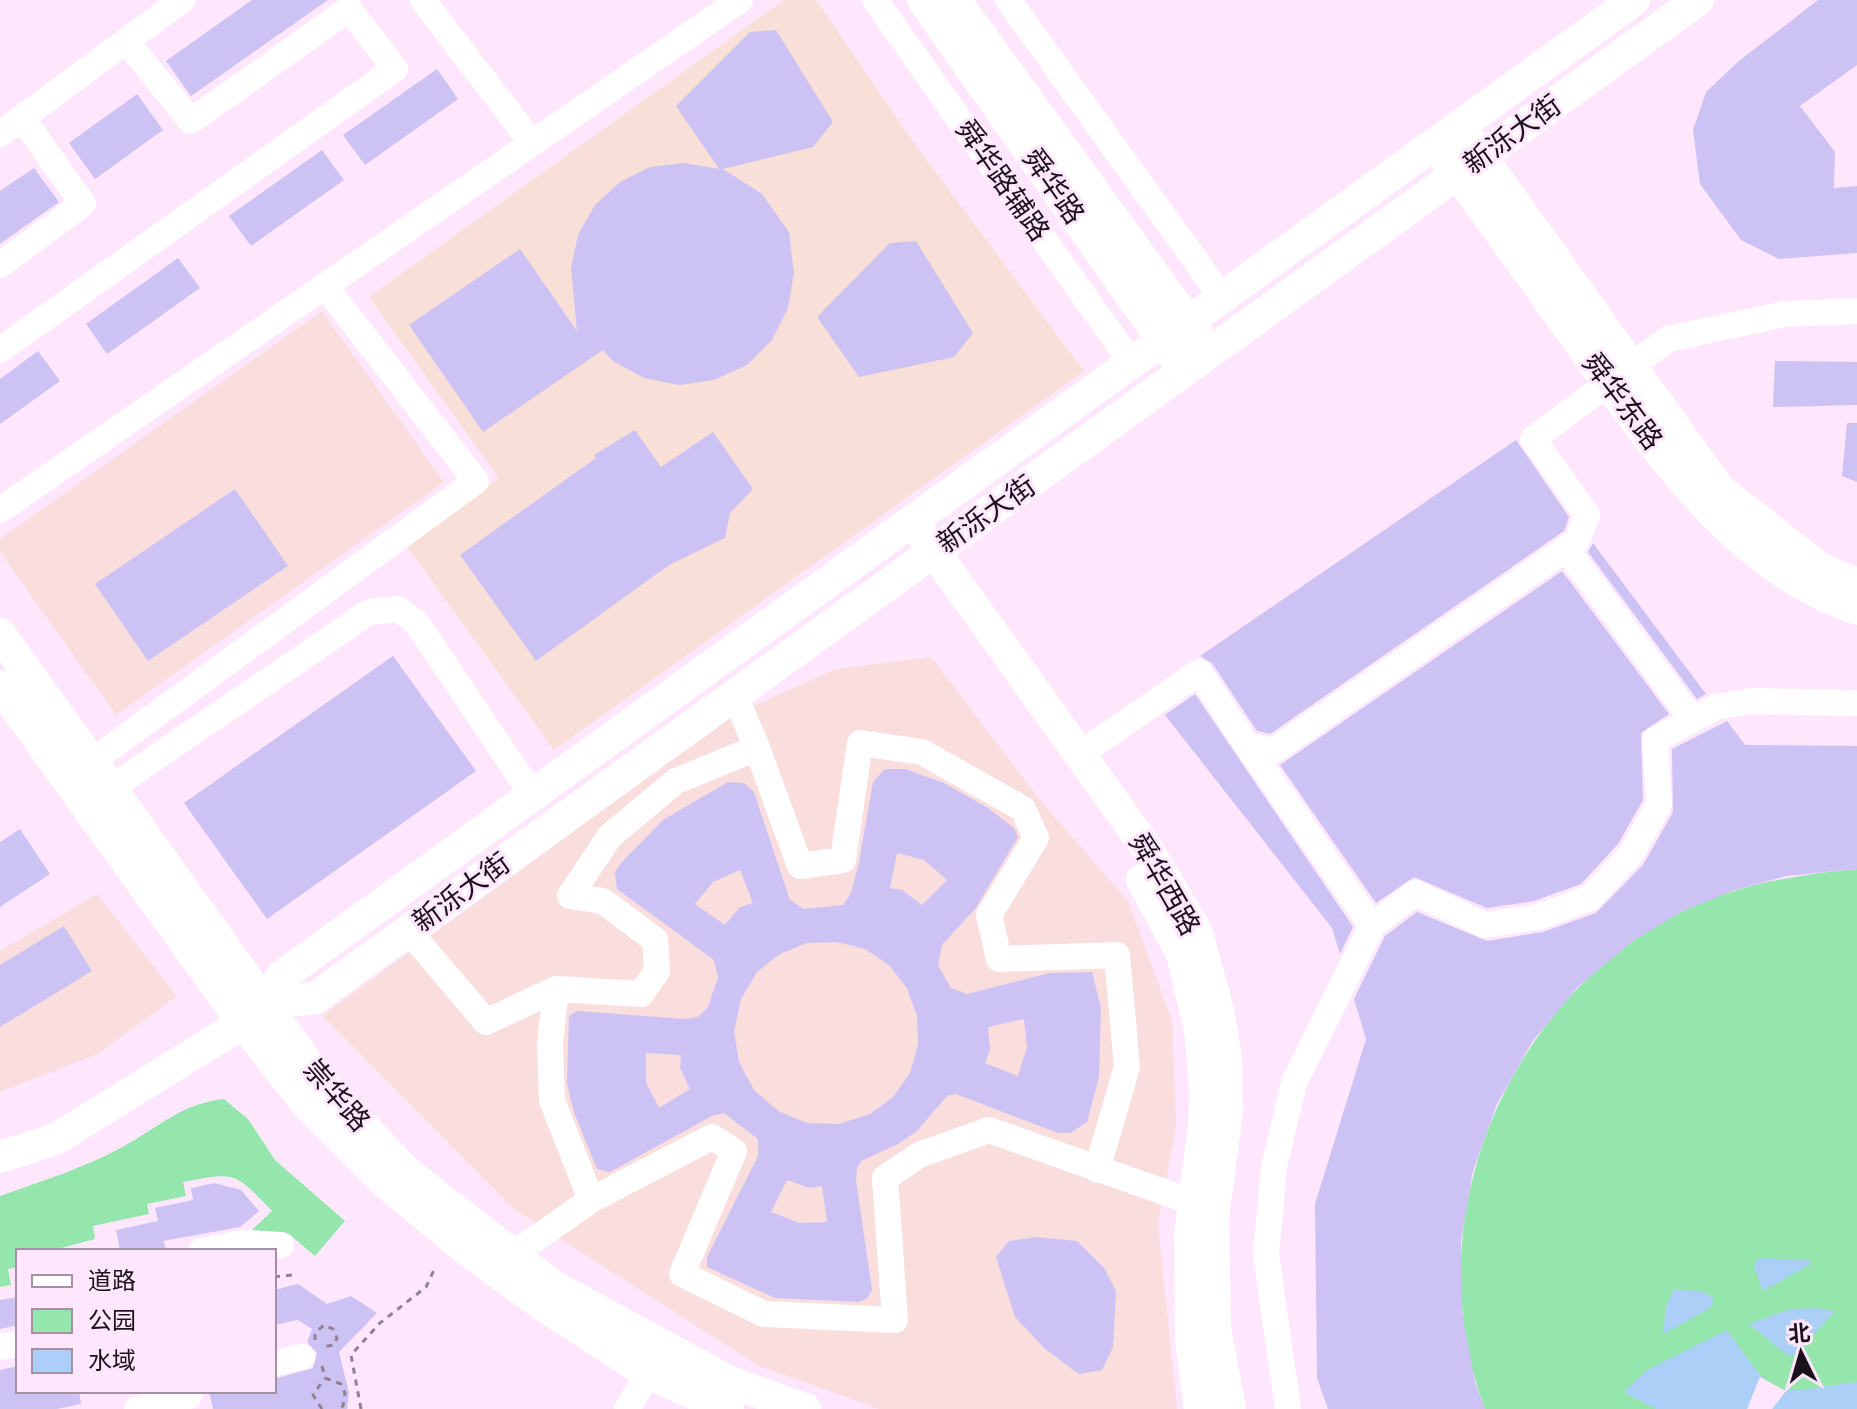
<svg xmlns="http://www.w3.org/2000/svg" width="1857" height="1409" font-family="'Nunito Sans','Noto Sans SC',sans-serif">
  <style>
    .commercial { fill: #f9dedd }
    .industrial { fill: #f8dfd7 }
    .green { fill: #95e6ac }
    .water { fill: #accff8 }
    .pier { fill: #fee6fd }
    .building { fill: #ccc2f3; fill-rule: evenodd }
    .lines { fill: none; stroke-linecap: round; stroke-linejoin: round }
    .path { stroke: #928191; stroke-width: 3; stroke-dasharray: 6 6; stroke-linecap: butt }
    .minor { stroke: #fff; stroke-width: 26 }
    .major { stroke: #fff; stroke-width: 32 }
    .labels { text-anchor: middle; stroke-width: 6; stroke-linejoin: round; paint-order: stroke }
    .street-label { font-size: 28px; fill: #1b111b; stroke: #fee6fd }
  </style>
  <rect width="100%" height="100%" fill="#fee6fd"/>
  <path class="commercial" d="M322,311L444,482L116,715L0,552V539Z
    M931,657L1040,800L1128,901L1172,1021L1176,1125L1158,1224L1177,1409H880L759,1366L515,1210L322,1016L731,716L836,669Z
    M97,894L177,996L98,1054L0,1092V951Z"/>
  <path class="industrial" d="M784,0H816L916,146L1084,371L554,750L406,545L499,478L369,297Z"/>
  <path class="green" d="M1857,869V1409H1485C1414,1223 1504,1002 1681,912C1737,884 1795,875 1857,869Z
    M224,1099L248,1119L275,1160L345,1221L315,1256L289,1234L252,1230L272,1211C235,1173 237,1171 183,1182L186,1196L147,1204L149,1214L93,1226L95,1239L50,1251H18V1267L8,1269L11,1285L0,1287V1196C42,1181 87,1167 126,1145C162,1125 181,1104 224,1099Z"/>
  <path class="water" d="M1758,1258L1810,1260L1811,1264L1763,1291L1754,1267Z
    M1674,1289L1701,1291L1714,1298L1710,1308L1663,1334L1666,1306Z
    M1816,1308L1835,1311L1796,1354L1788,1356L1749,1324L1790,1309Z
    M1727,1330C1780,1403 1768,1394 1857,1382V1409H1656L1624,1392L1647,1370Z"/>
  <path class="pier" d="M1760,1377L1786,1391L1772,1409H1747Z"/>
  <path class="building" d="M252,0H328L191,96L166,61Z
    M1818,0H1857V65L1800,106L1835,152L1834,188L1857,186V253L1779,259L1741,240L1700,184L1693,130L1706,92L1739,61Z
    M776,30L833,122L813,147L723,169L762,194L789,232L794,273L788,308L772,340L747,365L714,380L679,385L644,378L613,361L603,350L483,432L409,325L520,249L577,331L571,268L578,235L595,205L620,182L650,167L684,163L719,169L676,106L750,32Z
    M437,69L458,99L365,165L343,135Z
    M137,94L163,130L95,179L69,143Z
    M322,150L344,180L251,246L229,216Z
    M34,168L59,202L0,244V191Z
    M916,241L973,333L954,357L859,377L817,317L890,243Z
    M178,258L200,288L107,354L86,324Z
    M38,351L60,381L0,424V379Z
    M1775,361L1857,362V405L1773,407Z
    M1847,423H1857V482L1842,476Z
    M635,430L661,467L713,432L753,489L730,513L725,538L669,565L536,661L460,555L596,458L594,455Z
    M1516,440L1569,517L1564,531L1270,734L1257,731L1212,663L1200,656Z
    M235,489L288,566L148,661L95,584Z
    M1593,543L1706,694L1697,699L1588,552Z
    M1562,571L1669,714L1641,733L1643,800L1618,844L1581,884L1534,901L1487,908L1414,877L1376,903L1280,765Z
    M393,656L476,771L267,919L184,803Z
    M1195,694L1353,927L1340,954L1332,928L1165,715Z
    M1727,721L1745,745L1857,746V869L1786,876L1732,891L1681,912L1633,941L1578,987L1532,1042L1497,1104L1473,1171L1461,1241L1462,1312L1475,1382L1485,1409H1328L1317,1378L1315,1204L1366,1039L1354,999L1385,936L1417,912L1487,941L1543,932L1596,913L1643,865L1673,812L1672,749Z
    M885,769H905L944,783L988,808L1014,828L1018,837L975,909L942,945L938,965L951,988L967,994L1050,973L1092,972L1101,1008L1099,1077L1087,1122L1070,1133H1058L956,1094L947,1096L917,1131L898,1144L861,1161L857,1169L856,1180L872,1290L867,1298L859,1302L775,1298L707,1267V1257L758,1156V1139L724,1113L712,1116L610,1172L597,1169L574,1112L567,1084L569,1016L578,1011L685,1019L698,1017L708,1007L718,977L714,960L617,889L615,872L620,864L663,820L728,782L744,783L754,792L790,900L804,909L843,905L851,893L859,862L873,782ZM897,853L924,860L947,880L922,905L902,890L890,888ZM740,870L753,903L740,907L725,925L695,904L713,882ZM837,942L865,949L889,965L907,988L917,1016L918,1045L910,1073L893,1097L870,1114L839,1124L807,1123L778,1111L754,1090L739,1062L734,1031L741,999L757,972L780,954L807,943ZM1024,1019L1027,1047L1018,1076L985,1063L990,1050L988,1027ZM646,1053L681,1055L680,1068L690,1089L659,1108L646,1083ZM787,1180L810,1188L822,1186L827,1222L799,1223L771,1212Z
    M20,829L50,874L0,907V842Z
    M64,926L92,971L0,1027V965Z
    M215,1183L241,1190L259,1211L240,1227L163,1241L167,1251H120L116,1230L158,1221L155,1208L193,1200L191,1188Z
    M1036,1237L1077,1241L1104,1268L1116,1291L1113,1347L1102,1370L1079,1374L1045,1349L1015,1317L996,1257L1009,1241Z
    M298,1284L327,1304L351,1296L377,1313L339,1352L349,1393L347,1409H213L209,1391H274V1379L313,1368L317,1353L307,1342L312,1329L298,1320L274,1325V1290Z
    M18,1297V1325L0,1329V1300Z
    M18,1366V1391H79L81,1404L57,1409H0V1370Z"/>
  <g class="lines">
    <path class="path" d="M274,1277L292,1275
      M315,1340V1333L324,1325L333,1329L337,1338L334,1345L321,1347
      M322,1366L325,1378
      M325,1378L341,1384L345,1393L343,1406L339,1409
      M322,1409L313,1395L325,1378
      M361,1409L351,1355L380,1323L426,1287L434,1270"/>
    <path class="minor" d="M423,0L532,143
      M875,0L1130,361
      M1008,0L1221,296
      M0,134L182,0
      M0,265L83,204L22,118
      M0,350L395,69L349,9L191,121L126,41
      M0,510L740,0
      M1566,549L1693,720
      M735,695L757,748
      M1247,745L1372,926
      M1080,754L1199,672L1247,745L1273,751L1577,541L1587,515L1533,439L1668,339L1785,314L1857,311
      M91,762L476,481L325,286
      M111,788L369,612L398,609L416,622L532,794
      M408,930L486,1022L556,989
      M591,1200L552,1100L550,1044L556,989L641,994L657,971L655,940L603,901L570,896L610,836L676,781L757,748L800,866L843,860L860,743L922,752L1023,809L1036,838L989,915L999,959L1117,955L1127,1067L1097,1170
      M201,1251L242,1243L281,1245
      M514,1254L591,1200L712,1137L734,1151L682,1274L764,1314L895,1320L885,1178L919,1155L989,1130L1192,1202
      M0,1347L18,1344
      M274,1363L302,1357
      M137,1409L189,1396V1391
      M627,1409L648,1373
      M1288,1409L1266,1255L1274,1167L1294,1083L1372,926L1415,893L1485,925L1538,917L1590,898L1631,854L1659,804L1655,740L1716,707L1752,701L1857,703"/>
    <path class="major" d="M923,0L1172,354
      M955,0L1199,337
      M1470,141L1719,489L1821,569L1857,584
      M1445,158C1494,222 1541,289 1588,355C1660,454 1736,568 1857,609
      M923,536L1146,847L1197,933L1219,1014L1226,1059L1227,1111L1213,1219L1215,1328L1230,1409
      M0,634L318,1078L405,1171L553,1286L730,1382L805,1409
      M0,686L243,1023L304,1101L388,1185L466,1249L544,1306L648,1373L728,1409
      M1142,880L1182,954L1200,1031L1205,1084L1204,1125L1190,1234L1191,1342L1200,1409
      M265,1004L315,998L1698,0
      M0,1157L56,1139L243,1023L265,1004L282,976L1634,0"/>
  </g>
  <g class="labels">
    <g class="street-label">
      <text transform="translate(1512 134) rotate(-36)" y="10">新泺大街</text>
      <text transform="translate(1003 180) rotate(55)" y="10">舜华路辅路</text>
      <text transform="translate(1054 186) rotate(55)" y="10">舜华路</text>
      <text transform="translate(1623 401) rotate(53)" y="10">舜华东路</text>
      <text transform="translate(986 514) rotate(-35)" y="10">新泺大街</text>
      <text transform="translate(1165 884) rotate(60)" y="10">舜华西路</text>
      <text transform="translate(461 892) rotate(-36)" y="10">新泺大街</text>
      <text transform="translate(337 1095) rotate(49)" y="10">崇华路</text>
    </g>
  </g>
  <rect x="16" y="1249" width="260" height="144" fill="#fee6fd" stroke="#a391a3" stroke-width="2"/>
  <rect x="32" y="1275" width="40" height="12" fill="#ffffff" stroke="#a391a3" stroke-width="2"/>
  <text x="88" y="1289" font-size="24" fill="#1b111b">道路</text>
  <rect x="32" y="1309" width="40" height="24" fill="#95e6ac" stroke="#a391a3" stroke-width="2"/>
  <text x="88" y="1329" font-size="24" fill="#1b111b">公园</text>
  <rect x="32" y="1349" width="40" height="24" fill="#accff8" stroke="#a391a3" stroke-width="2"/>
  <text x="88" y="1369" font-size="24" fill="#1b111b">水域</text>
  <g transform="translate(1801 1353) rotate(355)" stroke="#fee6fd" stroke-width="6" paint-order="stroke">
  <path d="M0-6L14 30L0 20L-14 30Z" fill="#1b111b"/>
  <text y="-12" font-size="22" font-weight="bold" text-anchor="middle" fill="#1b111b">北</text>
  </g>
</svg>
